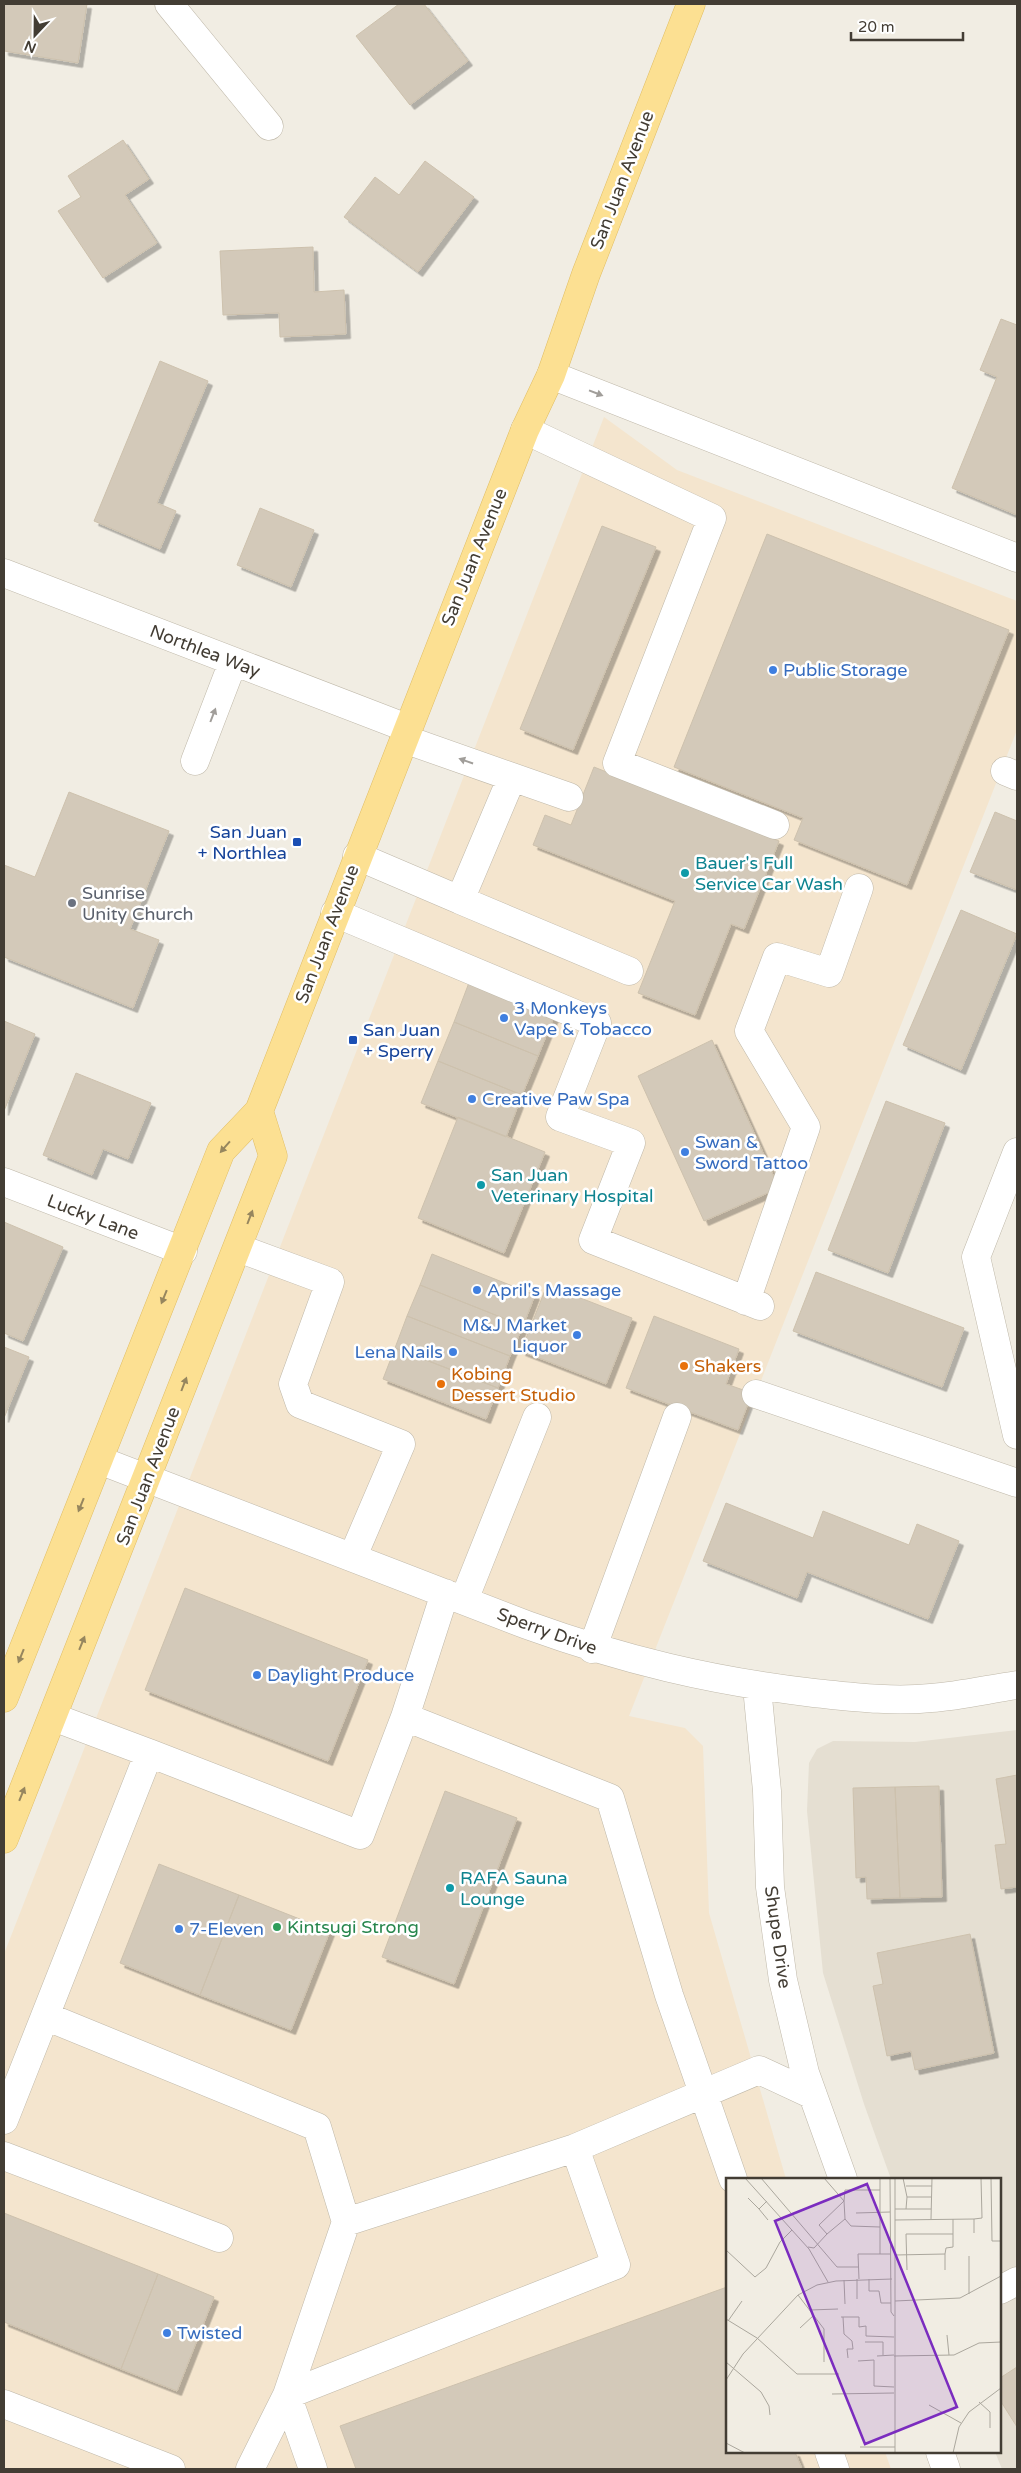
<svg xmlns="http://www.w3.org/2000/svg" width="1021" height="2473" font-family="'Varela Round',sans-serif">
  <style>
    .residential { fill: #e5dfd2 }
    .commercial { fill: #f4e5ce }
    .building { fill: #d3c9b9; stroke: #cdc1ad; filter: url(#shadow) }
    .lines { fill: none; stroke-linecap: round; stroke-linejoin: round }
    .minor-casing { stroke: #bfb8a9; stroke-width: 29 }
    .major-casing { stroke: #e0bd63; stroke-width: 29 }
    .minor { stroke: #fff; stroke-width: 28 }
    .major { stroke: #fce092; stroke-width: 28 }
    .oneway { fill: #a19e9a }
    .oneway2 { fill: #96865e }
    .shop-dot { fill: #3f7fe0; stroke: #fff; stroke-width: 2 }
    .transit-dot { fill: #1a4fb4; stroke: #fff; stroke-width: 2 }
    .culture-dot { fill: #0f9aa8; stroke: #fff; stroke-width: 2 }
    .worship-dot { fill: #6b7280; stroke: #fff; stroke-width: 2 }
    .food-dot { fill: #e8710a; stroke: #fff; stroke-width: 2 }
    .leisure-dot { fill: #2e9e5b; stroke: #fff; stroke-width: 2 }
    .labels { text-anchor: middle; stroke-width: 5; stroke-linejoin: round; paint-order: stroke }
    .street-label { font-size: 18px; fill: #433d34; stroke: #fff }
    .shop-label { font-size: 18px; fill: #366cbe; stroke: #fff; text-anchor: start }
    .transit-label { font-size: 18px; fill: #164399; stroke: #fff; text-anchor: end }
    .culture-label { font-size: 18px; fill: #0d838f; stroke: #fff; text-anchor: start }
    .worship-label { font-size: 18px; fill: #5b616d; stroke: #fff; text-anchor: start }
    .food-label { font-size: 18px; fill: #c56008; stroke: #fff; text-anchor: start }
    .leisure-label { font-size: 18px; fill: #27864d; stroke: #fff; text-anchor: start }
    .inset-road { fill: none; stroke: #aba79d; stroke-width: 1 }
    .view { fill: #7b2cbf; fill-opacity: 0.15; stroke: #7b2cbf; stroke-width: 2.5 }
    .inset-edge { fill: none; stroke: #433d34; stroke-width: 2.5 }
  </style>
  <defs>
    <filter id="shadow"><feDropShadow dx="4.5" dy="4.5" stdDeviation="0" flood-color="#0004"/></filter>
  </defs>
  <rect width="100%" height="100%" fill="#f1ede3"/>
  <path class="residential" d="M1017,1730V2469H1002L995,2452H1000V2179H891L864,2104L823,1973L807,1811L809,1763L817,1749L833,1741L915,1742Z"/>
  <path class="commercial" d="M604,417L677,470L1017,601V730L629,1716L685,1728L703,1746L709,1913L786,2179H727V2452H885L891,2469H4V1954Z"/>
  <path class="building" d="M4,4H87L78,63L4,51Z
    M399,4H424L468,61L410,105L356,36Z
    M123,140L149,179L125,195L157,243L103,278L58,211L81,197L68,176Z
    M425,161L474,197L418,272L344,217L375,177L399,195Z
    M313,247L314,292L344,290L346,334L280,337L279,313L223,315L220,251Z
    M1001,319L1017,325V515L952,488L997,377L980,370Z
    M160,361L208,381L157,503L176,511L160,549L94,521Z
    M260,508L314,530L291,587L237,565Z
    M602,526L656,547L573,750L520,729Z
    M767,534L1009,630L907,885L794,840L803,818L674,767Z
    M594,767L779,841L744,929L731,924L695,1015L638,993L675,901L533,845L545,815L571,825Z
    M69,792L169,831L130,929L159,940L133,1008L4,957V865L35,877Z
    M995,812L1017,821V890L970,872Z
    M961,910L1017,934L961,1070L903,1045Z
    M470,980L555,1014L538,1056L454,1022Z
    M4,1021L35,1034L4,1111Z
    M454,1022L538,1056L522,1095L438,1061Z
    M712,1040L779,1188L704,1221L638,1076Z
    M438,1061L522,1095L506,1137L421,1103Z
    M76,1073L151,1103L128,1159L103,1149L92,1175L43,1155Z
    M886,1101L945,1123L888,1273L828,1250Z
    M458,1117L545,1152L504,1253L418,1218Z
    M4,1222L63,1247L23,1341L4,1333Z
    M432,1254L535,1295L523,1326L420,1285Z
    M816,1272L964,1328L942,1387L793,1331Z
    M420,1285L523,1326L510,1356L407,1316Z
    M547,1285L632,1318L606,1384L521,1351Z
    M407,1316L510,1356L498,1388L395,1348Z
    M654,1316L739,1349L726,1384L752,1393L738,1430L626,1388Z
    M4,1347L29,1357L4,1418Z
    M395,1348L498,1388L486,1419L383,1379Z
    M726,1503L813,1538L823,1511L909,1545L917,1524L959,1541L928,1619L807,1572L797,1598L703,1561Z
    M185,1588L368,1660L328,1761L145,1690Z
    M1017,1775V1887L1001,1889L995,1845L1006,1844L996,1779Z
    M939,1786L942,1897L900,1898L895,1787Z
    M895,1787L900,1898L867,1899L866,1877L856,1878L853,1788Z
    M445,1791L517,1818L454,1984L382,1957Z
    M159,1864L239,1895L200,1995L120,1963Z
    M239,1895L330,1931L291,2030L200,1995Z
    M970,1934L994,2053L915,2070L911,2051L887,2056L873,1986L883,1984L877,1953Z
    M4,2213L158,2274L121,2369L4,2322Z
    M158,2274L214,2297L177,2391L121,2369Z
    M727,2287V2452H795L802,2469H356L340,2426Z
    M1017,2367V2427L1000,2400V2378Z"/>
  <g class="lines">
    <defs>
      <path id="minor" d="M169,4L269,126
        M551,375L1017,558
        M525,430L712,518L617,763L775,825
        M4,573L407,728
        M404,739L569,797
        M195,761L233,662
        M1005,771L1017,776
        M512,777L460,900L629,971
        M357,856L460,900
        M335,913L597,1023L560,1117L631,1143L593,1240L760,1306
        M1017,1152L976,1257L1017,1435
        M4,1182L183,1251
        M238,1248L330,1282L293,1384L300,1404L401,1444L353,1556
        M746,1301L806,1127L749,1031L777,957L829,973L859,888
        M756,1394L1017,1483
        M99,1460L527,1625C624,1660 711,1681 814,1693C853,1697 892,1702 931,1698C960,1696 989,1689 1017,1685
        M464,1600L537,1417
        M592,1649L677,1417
        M757,1687L767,1791L770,1887L783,1980L805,2073L843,2179
        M405,1717L610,1798L669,1995L733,2179
        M149,1753L360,1835L405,1717L445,1593
        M45,2016L317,2127L346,2222L287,2395L250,2469
        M4,2120L149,1753L53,1717
        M4,2156L219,2238
        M346,2222L575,2148
        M1000,2290L1017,2281
        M4,2404L171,2469
        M829,2452L835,2469
        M940,2452L946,2469
        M313,2469L287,2395L616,2265L575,2148L759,2070L813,2095"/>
      <path id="major" d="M4,1698L221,1151L259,1111L525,430L551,375L586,274L691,4
        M4,1839L273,1156L259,1111"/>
    </defs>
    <use href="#minor" class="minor-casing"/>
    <use href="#major" class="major-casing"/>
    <use href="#minor" class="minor"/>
    <use href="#major" class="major"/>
  </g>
  <defs><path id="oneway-solid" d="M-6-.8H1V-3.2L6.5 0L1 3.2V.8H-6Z" transform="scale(1.25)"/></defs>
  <g class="oneway">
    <use href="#oneway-solid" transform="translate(596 393) rotate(21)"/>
    <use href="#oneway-solid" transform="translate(213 715) rotate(-69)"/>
    <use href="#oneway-solid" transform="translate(466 761) rotate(-161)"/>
  </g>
  <g class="oneway2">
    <use href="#oneway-solid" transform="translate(225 1147) rotate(131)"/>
    <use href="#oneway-solid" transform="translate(250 1217) rotate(-69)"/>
    <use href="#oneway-solid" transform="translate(164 1297) rotate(112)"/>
    <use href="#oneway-solid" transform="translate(184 1384) rotate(-69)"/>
    <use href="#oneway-solid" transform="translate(81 1505) rotate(112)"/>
    <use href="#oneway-solid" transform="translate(82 1643) rotate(-68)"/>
    <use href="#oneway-solid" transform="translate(21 1656) rotate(112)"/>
    <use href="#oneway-solid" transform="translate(22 1794) rotate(-68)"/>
  </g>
  <g class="shop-dot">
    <circle cx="773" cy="670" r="5"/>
    <circle cx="504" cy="1018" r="5"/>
    <circle cx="472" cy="1099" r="5"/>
    <circle cx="685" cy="1152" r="5"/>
    <circle cx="477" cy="1290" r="5"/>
    <circle cx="577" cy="1335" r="5"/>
    <circle cx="453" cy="1352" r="5"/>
    <circle cx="257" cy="1675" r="5"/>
    <circle cx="179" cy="1929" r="5"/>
    <circle cx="167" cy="2333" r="5"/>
  </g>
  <g class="transit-dot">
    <rect x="292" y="837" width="10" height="10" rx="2.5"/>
    <rect x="348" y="1035" width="10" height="10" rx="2.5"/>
  </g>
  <g class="culture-dot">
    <circle cx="685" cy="873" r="5"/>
    <circle cx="481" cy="1185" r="5"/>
    <circle cx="450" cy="1888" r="5"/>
  </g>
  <circle class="worship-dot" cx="72" cy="903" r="5"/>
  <g class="food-dot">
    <circle cx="684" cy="1366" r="5"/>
    <circle cx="441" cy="1384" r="5"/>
  </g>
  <circle class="leisure-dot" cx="277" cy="1927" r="5"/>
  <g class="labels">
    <g class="street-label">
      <text transform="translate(622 180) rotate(-69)" y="6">San Juan Avenue</text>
      <text transform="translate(474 557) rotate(-68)" y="6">San Juan Avenue</text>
      <text transform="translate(205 651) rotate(21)" y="6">Northlea Way</text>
      <text transform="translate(327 934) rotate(-69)" y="6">San Juan Avenue</text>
      <text transform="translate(93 1217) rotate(21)" y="6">Lucky Lane</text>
      <text transform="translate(148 1476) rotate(-69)" y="6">San Juan Avenue</text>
      <text transform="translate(547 1631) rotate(20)" y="6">Sperry Drive</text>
      <text transform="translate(778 1937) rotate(82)" y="6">Shupe Drive</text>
    </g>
    <g class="shop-label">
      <text x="783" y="676">Public Storage</text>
      <text x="514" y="1014">3 Monkeys<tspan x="514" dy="21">Vape &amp; Tobacco</tspan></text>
      <text x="482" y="1105">Creative Paw Spa</text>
      <text x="695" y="1148">Swan &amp;<tspan x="695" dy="21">Sword Tattoo</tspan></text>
      <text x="487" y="1296">April's Massage</text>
      <text x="567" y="1331" text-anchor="end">M&amp;J Market<tspan x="567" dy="21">Liquor</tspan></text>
      <text x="443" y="1358" text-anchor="end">Lena Nails</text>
      <text x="267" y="1681">Daylight Produce</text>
      <text x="189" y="1935">7-Eleven</text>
      <text x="177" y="2339">Twisted</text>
    </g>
    <g class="transit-label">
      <text x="287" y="838">San Juan<tspan x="287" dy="21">+ Northlea</tspan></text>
      <text x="363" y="1036" text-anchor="start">San Juan<tspan x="363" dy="21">+ Sperry</tspan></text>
    </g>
    <g class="culture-label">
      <text x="695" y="869">Bauer's Full<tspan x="695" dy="21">Service Car Wash</tspan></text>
      <text x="491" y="1181">San Juan<tspan x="491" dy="21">Veterinary Hospital</tspan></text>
      <text x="460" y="1884">RAFA Sauna<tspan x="460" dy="21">Lounge</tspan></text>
    </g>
    <g class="worship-label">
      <text x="82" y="899">Sunrise<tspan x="82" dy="21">Unity Church</tspan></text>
    </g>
    <g class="food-label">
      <text x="694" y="1372">Shakers</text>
      <text x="451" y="1380">Kobing<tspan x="451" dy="21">Dessert Studio</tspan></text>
    </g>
    <g class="leisure-label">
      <text x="287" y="1933">Kintsugi Strong</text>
    </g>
  </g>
  <g transform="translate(726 2178)">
    <rect width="275" height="275" fill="#f1ede3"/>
    <path class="inset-road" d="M19,0L83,71L102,104M35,0L111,89H132M154,0V76H164M164,0L165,134L168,138M169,0V275M177,0L181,19M265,0L266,63H275M180,8H206M154,12H119L118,23L119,41L125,48L154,49M22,20L33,31M41,23L33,31L42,42M169,31H180L181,19H205M180,31H205M130,35L164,34M205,41L206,0M248,41L256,40L255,0M169,42L248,41V55M101,56L119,41M82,69L88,70L101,56L93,47L118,23L98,0M0,72L29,99L40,90L54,64L66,52M219,76L220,70L227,69V56M169,77L219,76V92M243,78V116M181,92L180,56H227V41M131,101V121M133,101L132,76H154M143,101V113H153L155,125H165M118,102L119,126M72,117L98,151V184M169,123L234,120L275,98M84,132L112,131M115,139H133V149L140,148V158L168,159M117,139L118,156L126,163L127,171H121L122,180M0,141L31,160L71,196H113M2,143L16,123M74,150L88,137M221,157L223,177M139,164H157V177M151,178L168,177M168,178L228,177L253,165L275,164M132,183L148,182V208L168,209M0,184L35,214L43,228L44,237M0,202L17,176L72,117L91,107L110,103L166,101M106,216L168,215M253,224L264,234V250M203,227L235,245M0,265L19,275M134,269H169M227,275L233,249L243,234L275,210"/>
    <path class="view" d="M141,6L231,229L139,266L49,43Z"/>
    <rect width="275" height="275" class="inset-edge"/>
  </g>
  <rect width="1021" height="2473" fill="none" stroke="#433d34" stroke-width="10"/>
  <g transform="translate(35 35) rotate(202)" stroke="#ffffff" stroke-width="4" paint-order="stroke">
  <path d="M0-4L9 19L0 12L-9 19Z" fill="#433d34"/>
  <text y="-8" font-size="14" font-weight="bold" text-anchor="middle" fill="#433d34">N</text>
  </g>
  <path d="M851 32v8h112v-8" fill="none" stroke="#433d34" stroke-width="2.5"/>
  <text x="858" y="32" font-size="15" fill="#433d34" stroke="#ffffff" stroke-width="4" paint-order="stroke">20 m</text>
</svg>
